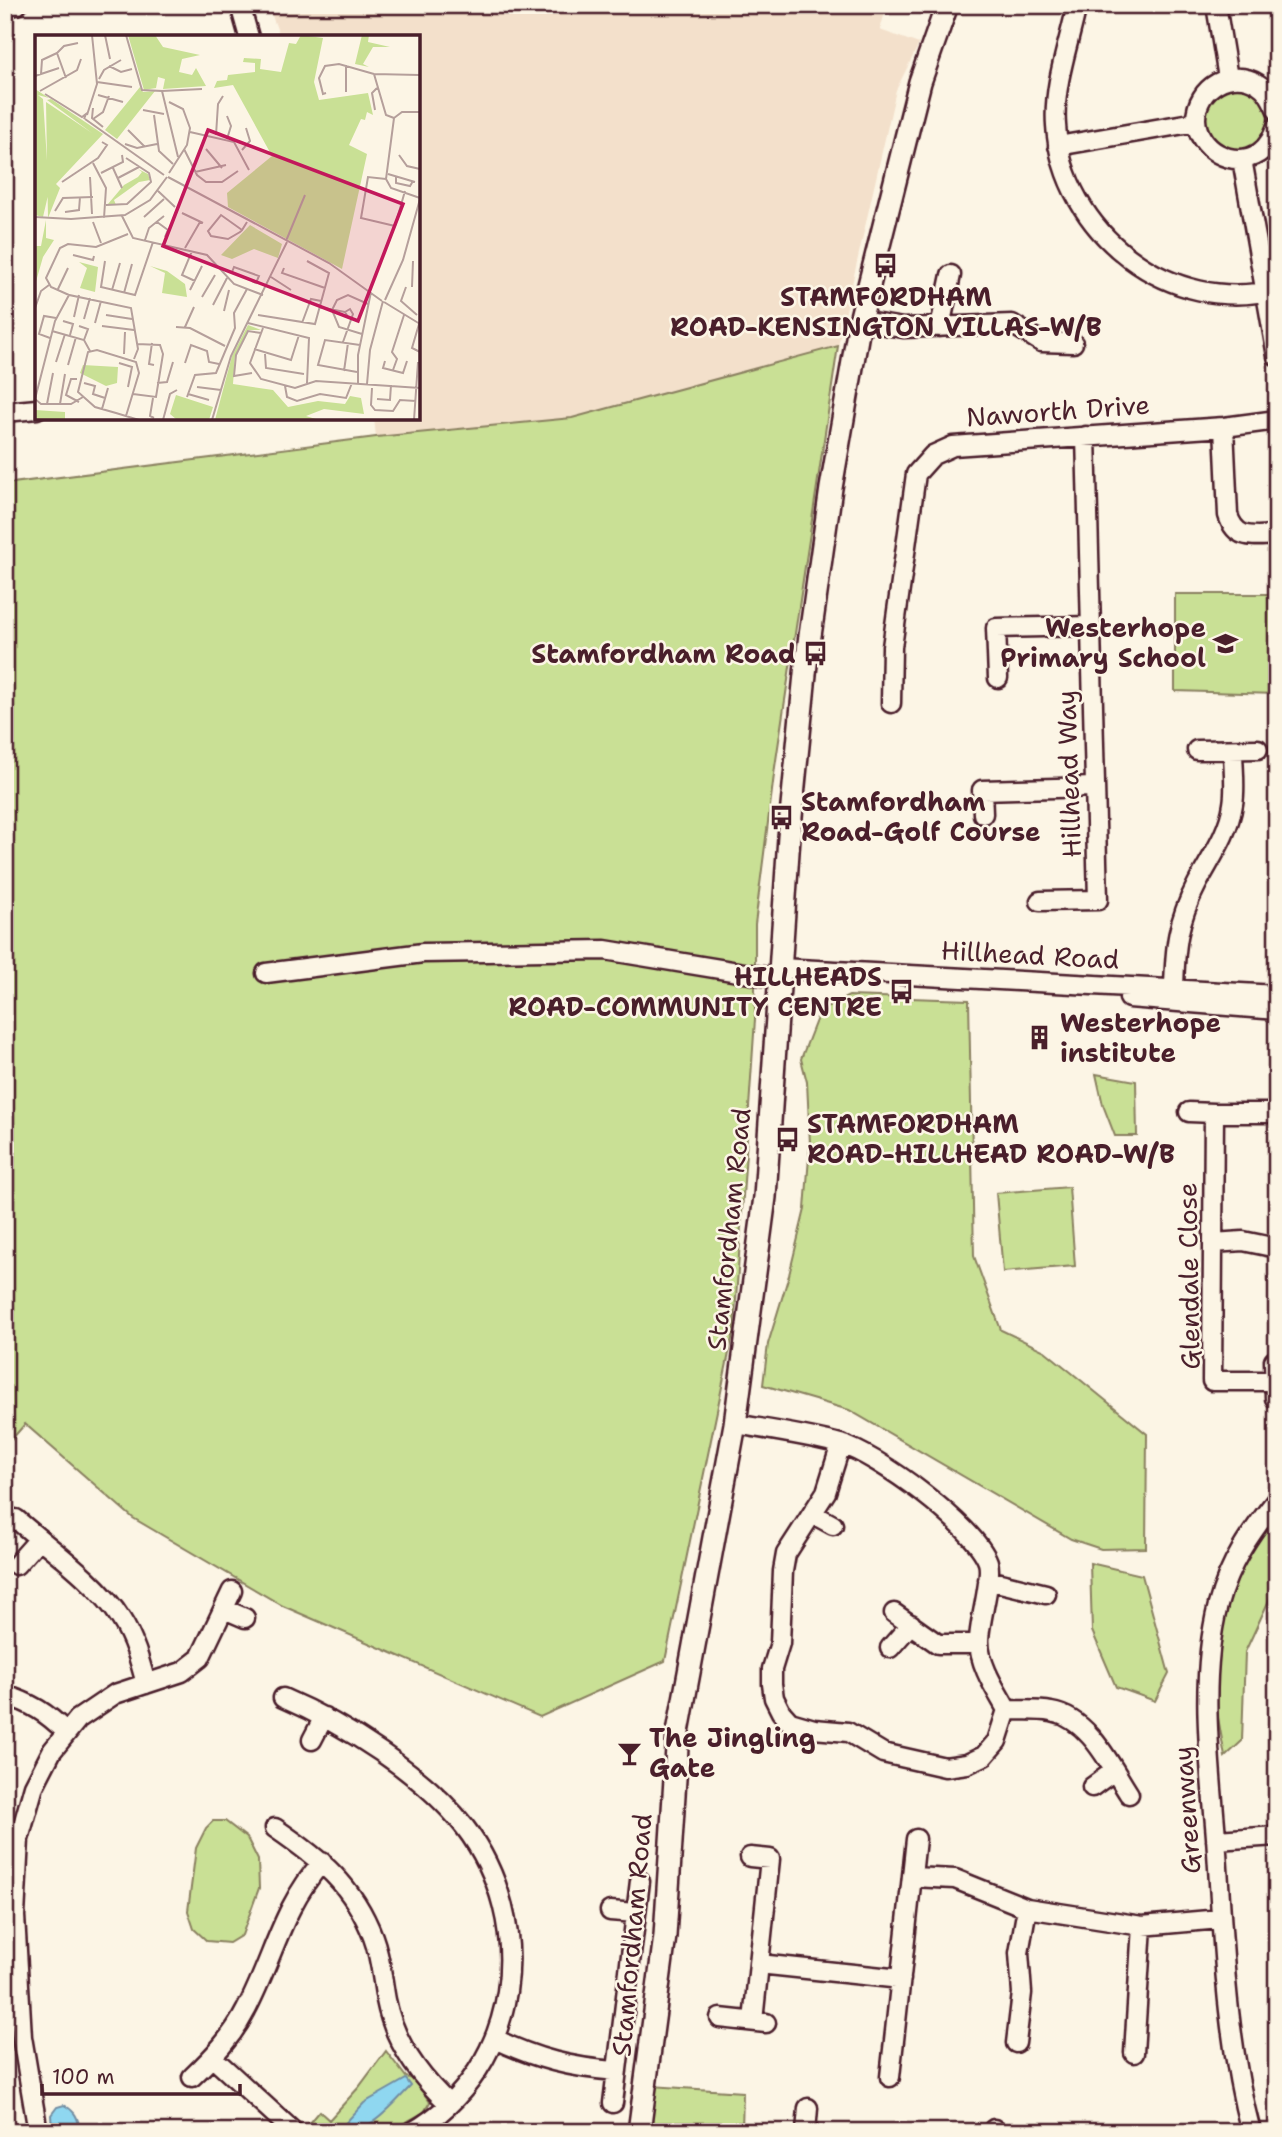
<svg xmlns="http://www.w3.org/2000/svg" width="1282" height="2137" font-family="'Shantell Sans',sans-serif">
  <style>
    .built { fill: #f3e0cb }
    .green { fill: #c9e095; stroke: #8a8060; stroke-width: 2 }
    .water { fill: #8fd7f0; stroke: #738da1; stroke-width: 2 }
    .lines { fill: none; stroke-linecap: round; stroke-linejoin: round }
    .minor-casing { stroke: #4a1f2b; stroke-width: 23 }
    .major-casing { stroke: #4a1f2b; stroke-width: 26 }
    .minor { stroke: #fcf5e5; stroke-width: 18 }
    .major { stroke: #fcf5e5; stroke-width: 21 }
    .labels { text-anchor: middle; stroke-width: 5; stroke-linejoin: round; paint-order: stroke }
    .poi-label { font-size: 26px; font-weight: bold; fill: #4a1f2b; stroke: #fcf5e5; text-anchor: start }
    .street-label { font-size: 26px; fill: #4a1f2b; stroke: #fcf5e5 }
    .inset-road { fill: none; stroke: #b59f9b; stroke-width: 2 }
    .view { fill: #c2185b; fill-opacity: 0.15; stroke: #c2185b; stroke-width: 3.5 }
    .inset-edge { fill: none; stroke: #4a1f2b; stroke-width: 3.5 }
  </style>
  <rect width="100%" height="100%" fill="#fcf5e5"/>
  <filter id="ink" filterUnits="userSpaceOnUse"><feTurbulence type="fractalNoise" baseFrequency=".0143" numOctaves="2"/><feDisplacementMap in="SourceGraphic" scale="14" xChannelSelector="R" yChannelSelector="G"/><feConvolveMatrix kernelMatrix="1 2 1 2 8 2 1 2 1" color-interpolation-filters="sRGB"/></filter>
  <g filter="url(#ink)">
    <path class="built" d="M268,5H887L880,30L919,44L896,90L838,346L572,419L376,437L374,418H418V37H280Z"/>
    <path class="green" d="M1203 118a34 34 0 1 1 68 0a34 34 0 1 1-68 0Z
      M838,346L775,767L755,924V1019L734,1329L665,1661L540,1717L283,1606L133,1518L25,1424L5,1447V484L376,437L572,418Z
      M1277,594V694L1175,691V594Z
      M849,996L969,1000L974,1256L1001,1330L1045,1351L1147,1434L1146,1548L1101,1549L1071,1539L849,1410L763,1385L768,1344L789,1275L805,1209L810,1144L807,1082L801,1059L820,1010Z
      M1096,1074L1136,1081L1137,1136H1115L1103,1105Z
      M1069,1187L1075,1266L1003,1272L996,1193Z
      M1277,1514V1583L1245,1652L1242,1741L1225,1757L1214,1695L1223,1620L1239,1567Z
      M1090,1563L1142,1575L1169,1674L1155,1701L1116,1687L1092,1631Z
      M213,1821H225L247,1838L258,1860L259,1888L242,1935L229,1943L207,1941L194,1929L188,1911L196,1848L206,1828Z
      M386,2051L406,2077L413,2079L430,2102L424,2112L388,2132H314L308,2124L319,2111L329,2120L359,2087Z
      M651,2086L743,2092L742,2132H646Z"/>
    <path class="water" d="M406,2079L411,2086C391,2106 369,2136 338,2131L364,2103Z
      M64,2105C73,2110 77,2115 79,2125L76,2131L54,2132L52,2130L51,2115L57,2107Z"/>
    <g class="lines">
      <defs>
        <path id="minor" d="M240,5L249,37
          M1077,5C1069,44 1053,85 1056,125C1062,233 1172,317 1277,289
          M1216,5L1228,78
          M5,7L17,5
          M1277,110C1272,100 1268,90 1258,84C1232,67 1196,87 1196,119C1197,149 1233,170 1259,153C1269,146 1273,136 1277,126
          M1058,146L1196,122
          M1242,159L1277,356
          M860,321L903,328L1012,324L1041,342L1073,343
          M940,327L951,275
          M5,412L37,409
          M1224,427L1228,515C1236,541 1254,536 1277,535
          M998,678L996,628L1091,626
          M891,703L892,647L916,474L933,455L953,446L1224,427L1277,420
          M1197,750L1258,749
          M983,814L982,790L1095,787
          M1040,901L1098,900L1086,436
          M780,968L1277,995
          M266,973L423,953L605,950L780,979
          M1174,989C1175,947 1177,922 1197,884C1210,859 1229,833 1233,804C1236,787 1233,767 1233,750
          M1129,998L1277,1010
          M1189,1112L1214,1113
          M1213,1243L1243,1241L1277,1248
          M1274,1361L1275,1398
          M1275,1381H1212L1214,1113H1277
          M735,1424C770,1430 806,1435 840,1444C877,1454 975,1526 988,1562C993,1578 979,1621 979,1641C979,1665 996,1690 1007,1710L997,1741L984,1756L967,1764L945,1767L883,1753L848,1732L814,1729L790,1722L781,1712L774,1698L772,1684V1669L780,1643L783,1571L786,1554L826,1492L841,1444
          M813,1514L833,1525
          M16,1519C49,1548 98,1582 121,1619C134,1639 140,1661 146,1684
          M16,1565L39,1539
          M988,1580L1046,1594
          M224,1609L245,1618
          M894,1613L938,1644H979
          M890,1648L911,1624
          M5,1695C31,1703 47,1713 66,1732
          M283,1698C344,1724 422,1773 464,1826C538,1922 522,2069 412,2132
          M1007,1710C1021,1711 1037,1709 1051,1712C1089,1718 1110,1765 1129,1794
          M312,1740L324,1717
          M1092,1787L1114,1771
          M275,1828C320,1859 353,1884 373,1937C381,1958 382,1979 386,2000C394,2042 418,2075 449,2104
          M1216,1840L1277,1836
          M750,1857L770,1859L753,2021
          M912,1877L955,1879L1027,1908L1142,1926L1220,1919
          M610,1911L636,1913
          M759,1964L901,1979
          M720,2018L766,2023
          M495,2039C537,2059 571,2068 617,2071
          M1016,2043L1022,1993L1019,1953L1027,1908
          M1134,2053L1142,1926
          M212,2057L294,2132
          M192,2077C213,2057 233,2036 246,2010C274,1957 281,1909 322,1862
          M890,2077L916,1839
          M613,2103L640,1881
          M38,2132L22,2037L15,1916L19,1839L34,1786L52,1751L78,1719L115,1694L182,1672L200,1658L232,1591
          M806,2132L808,2108
          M994,2132V2129
          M1251,2132C1225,2034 1223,1937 1216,1837C1210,1760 1199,1680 1218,1605C1229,1563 1251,1532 1277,1499"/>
        <path id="major" d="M639,2132L665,1936L678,1732L735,1424L765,1197L789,837L806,664L831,488L860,321L920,82L947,5"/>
      </defs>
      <use href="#minor" class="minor-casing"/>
      <use href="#major" class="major-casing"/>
      <use href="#minor" class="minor"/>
      <use href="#major" class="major"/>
    </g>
  </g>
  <defs>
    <symbol id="bus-bare" viewBox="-9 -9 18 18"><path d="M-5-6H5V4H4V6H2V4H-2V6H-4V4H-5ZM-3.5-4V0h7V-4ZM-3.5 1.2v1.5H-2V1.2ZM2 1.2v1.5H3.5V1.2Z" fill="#4a1f2b" stroke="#fcf5e5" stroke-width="2.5" paint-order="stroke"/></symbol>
    <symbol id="school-bare" viewBox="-9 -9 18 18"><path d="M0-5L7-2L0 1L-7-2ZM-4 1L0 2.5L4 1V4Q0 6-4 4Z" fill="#4a1f2b" stroke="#fcf5e5" stroke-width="2.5" paint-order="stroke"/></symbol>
    <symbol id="building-bare" viewBox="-9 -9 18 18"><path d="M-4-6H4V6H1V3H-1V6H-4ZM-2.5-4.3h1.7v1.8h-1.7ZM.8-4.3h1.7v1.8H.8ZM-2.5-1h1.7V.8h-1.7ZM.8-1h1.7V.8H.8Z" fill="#4a1f2b" stroke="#fcf5e5" stroke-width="2.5" paint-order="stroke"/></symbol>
    <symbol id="bar-bare" viewBox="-9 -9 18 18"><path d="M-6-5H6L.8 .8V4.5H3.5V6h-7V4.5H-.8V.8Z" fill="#4a1f2b" stroke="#fcf5e5" stroke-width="2.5" paint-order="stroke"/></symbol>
  </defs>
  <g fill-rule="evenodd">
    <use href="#bus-bare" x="868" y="248" width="35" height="35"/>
    <use href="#school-bare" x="1208" y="626" width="35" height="35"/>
    <use href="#bus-bare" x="798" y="636" width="35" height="35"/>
    <use href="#bus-bare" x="764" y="800" width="35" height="35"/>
    <use href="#bus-bare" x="884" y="974" width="35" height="35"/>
    <use href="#building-bare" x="1022" y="1020" width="35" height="35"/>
    <use href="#bus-bare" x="770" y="1122" width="35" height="35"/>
    <use href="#bar-bare" x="612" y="1736" width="35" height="35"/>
  </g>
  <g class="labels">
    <g class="poi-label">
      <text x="886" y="306" text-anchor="middle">STAMFORDHAM<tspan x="886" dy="30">ROAD-KENSINGTON VILLAS-W/B</tspan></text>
      <text x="1206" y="637" text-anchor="end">Westerhope<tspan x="1206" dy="30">Primary School</tspan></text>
      <text x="796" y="663" text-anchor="end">Stamfordham Road</text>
      <text x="801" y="811">Stamfordham<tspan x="801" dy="30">Road-Golf Course</tspan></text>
      <text x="882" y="986" text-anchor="end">HILLHEADS<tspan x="882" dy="30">ROAD-COMMUNITY CENTRE</tspan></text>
      <text x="1060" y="1032">Westerhope<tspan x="1060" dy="30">institute</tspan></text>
      <text x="807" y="1133">STAMFORDHAM<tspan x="807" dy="30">ROAD-HILLHEAD ROAD-W/B</tspan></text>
      <text x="649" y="1747">The Jingling<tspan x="649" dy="30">Gate</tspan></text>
    </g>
    <g class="street-label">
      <text transform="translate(1058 411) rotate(-4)" y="9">Naworth Drive</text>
      <text transform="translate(1069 774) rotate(-92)" y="9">Hillhead Way</text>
      <text transform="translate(1030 955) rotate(3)" y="9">Hillhead Road</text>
      <text transform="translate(729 1229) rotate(-84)" y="9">Stamfordham Road</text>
      <text transform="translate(1189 1276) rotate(-91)" y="9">Glendale Close</text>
      <text transform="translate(1187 1810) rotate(-94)" y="9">Greenway</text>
      <text transform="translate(632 1935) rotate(-85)" y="9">Stamfordham Road</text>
    </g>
  </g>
  <g transform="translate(35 35)">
    <rect width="385" height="385" fill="#fcf5e5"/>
    <path d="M93,0H120L128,12L165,20L147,24L144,37L157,40L161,33L171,51L128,54L130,44L123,42L121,53L109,55ZM266,0L288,3L279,47L284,65L333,58L338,80L332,77L330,85L326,84L314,110L332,119L307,234L193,172L192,158L237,121L198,50L179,53L182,46L192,45L193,40L220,37V28L208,27L209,23L226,24L225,34L246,37L254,8L261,9ZM327,0H334L333,7L355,12H338L328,29L334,32L320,29ZM105,52L108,57L120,56L82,104L70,95ZM0,54L14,63L3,60L8,64L14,156L8,182L0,180ZM16,64L68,99L21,149L25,153L13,183L11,67L57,98L12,65ZM103,134L113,139L115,145L104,147L79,165L81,170L73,169L89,150L103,142L107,137ZM11,185V203L19,205L8,222L0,250V211H6ZM215,190L247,209L243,223L219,214L197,224L186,220ZM44,227L63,232L60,257L45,253L52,233ZM115,231L132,236L150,249L152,262L127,258L130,238ZM213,290L226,295H213L200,321L198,349L238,355L253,372L283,366L310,369L315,361L326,363L329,379L289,374L271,381L284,385H180L197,321ZM48,330L83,332L82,348L71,351L45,338ZM141,360L178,372L174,385L141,384L135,379ZM0,375L30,377V385H0Z" fill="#c9e095"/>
    <path class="inset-road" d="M70,0L75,24M91,0L107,55L127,56L143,122M311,30V57M74,31L86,37L97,34M6,39L7,25L22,18M0,41L24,33M31,43L22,18L29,11L43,8M64,44L69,35L86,25M62,47L97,52M5,56L42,35L46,24M127,56L167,54M291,58L288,59L284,43L290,31L304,29L339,39M10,59L47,82L51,79L49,84M63,60L88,67M134,67L148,74L155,93L152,110L134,138M58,73L57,83L68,92M108,75L129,79M340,75L337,58L342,53M385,77H367L359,83L351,144L356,153L385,163M52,80L62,49L57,0M119,80L124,116L138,129M192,81L196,91L192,104M359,83L351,80L339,39L385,40M50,84L129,140M58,84L68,77L74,61M93,95L110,112M155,97L199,107L214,135M181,100L183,69L188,61M90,109L102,113L122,109M149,114L162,140L171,147H187L203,136M171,114L187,133M207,115L215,106L211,93M364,120L372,131L385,134M58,128L71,153L69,183M78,133L87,153M160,137L191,130M66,138L88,127L87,120M353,139L380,147M361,141V148L375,151L378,146M55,142L57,179M133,142L294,228L347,266M83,143L104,132M351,144L333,142L326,183L360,191L370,156M27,147L63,123L72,110L67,107M123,156L140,172M71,170L92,169L116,147L114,138L91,123M20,176L28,163L58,162M30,177L44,175L45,162M147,178L168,188M87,181L98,203L172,220L199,249L228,260M0,182L36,184L90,180L115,165L132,142M109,182L129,164M58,187L66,208M122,187L133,195L130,202M207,195L186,180L173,196L176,201L193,204L205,197L207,195L212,187M110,205L114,193L129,181M251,206L270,160M150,213L165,187M157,216L147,240L160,246M38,220L58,225L59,221M70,226L66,252L100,260L118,207M249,233L247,238L290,253M197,237L199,232L224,241L221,248L217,246M236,242L256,255M371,252L366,266L382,280M377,252L378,226M23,254L33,233M77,255L85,228M155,255L167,231M89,258L97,229M34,260L16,252L11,243L25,213L33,209L61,212L93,199M167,262L180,240M350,265L368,225L385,164M349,267L385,289M178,270L192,243M284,272L310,277M0,273L6,256L14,250M189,276L194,255M71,280L97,284M223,280L280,289L294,238L272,226M39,282L44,260M49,284L55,263M28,286L38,289L35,300M60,288L66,266M213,288L274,303L272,348M267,288L276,264L286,266M384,289L377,313L385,317M44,291L53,294L49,305M67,291L99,295M141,292L155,293L190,311M150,292L159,272M228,293L215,328L226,344L260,353L281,346L385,353M17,296L49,305L55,316M327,299L304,292L297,275L302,265L313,260L333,269M15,303L4,299L9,281L21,283M308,307L318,279L315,274L310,277L313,282M117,308L114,329L119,330M219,314L256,325L264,300M89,319L90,297M230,319L231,333L269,339M350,326L348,333L368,338L372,326M21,327L30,299M84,328L97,332L93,352M150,328L156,310L172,316L174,327L184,329M33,330L41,302M358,335L362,324L357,317L369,280M309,336L313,308M322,337L283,330L290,305L325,310M217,338L199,341L201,320L213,296L226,298M42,344H36L31,360L44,367M49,348L60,351L58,359L70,363M122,348L132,347L138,327M323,348V320L336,257M332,349L335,315L348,266M250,351L252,362L262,366L285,359L311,363L317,348M162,352L186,355M337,353L336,370L340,375L358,376L365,365L381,366M98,359L121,362L128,319L125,310L102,309M153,359L174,365M48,362L36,369H6L0,364L20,286L34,260L96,273L103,314L99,324M152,362L160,340L181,338L200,293L199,278L212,254M118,363L115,381L119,383M342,364L355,365L356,350M12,369L18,338M25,369L30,339M67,374L73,353M91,381L104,338L101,327L62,315L53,317L43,357L60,372L81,378L104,385M128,385L135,359L142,355M177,385L196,321L252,207M379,385L383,327"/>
    <path class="view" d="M173,95L368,169L323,286L128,211Z"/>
    <rect width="385" height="385" class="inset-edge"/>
  </g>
  <rect width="1282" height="2137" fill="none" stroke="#fcf5e5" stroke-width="28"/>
  <rect x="14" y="14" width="1254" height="2109" fill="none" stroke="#4a1f2b" stroke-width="2.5" filter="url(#ink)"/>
  <path d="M42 2084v10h198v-10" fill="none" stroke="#4a1f2b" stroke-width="3.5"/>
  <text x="52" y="2084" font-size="21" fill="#4a1f2b" stroke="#fcf5e5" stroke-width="5" paint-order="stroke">100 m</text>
</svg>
